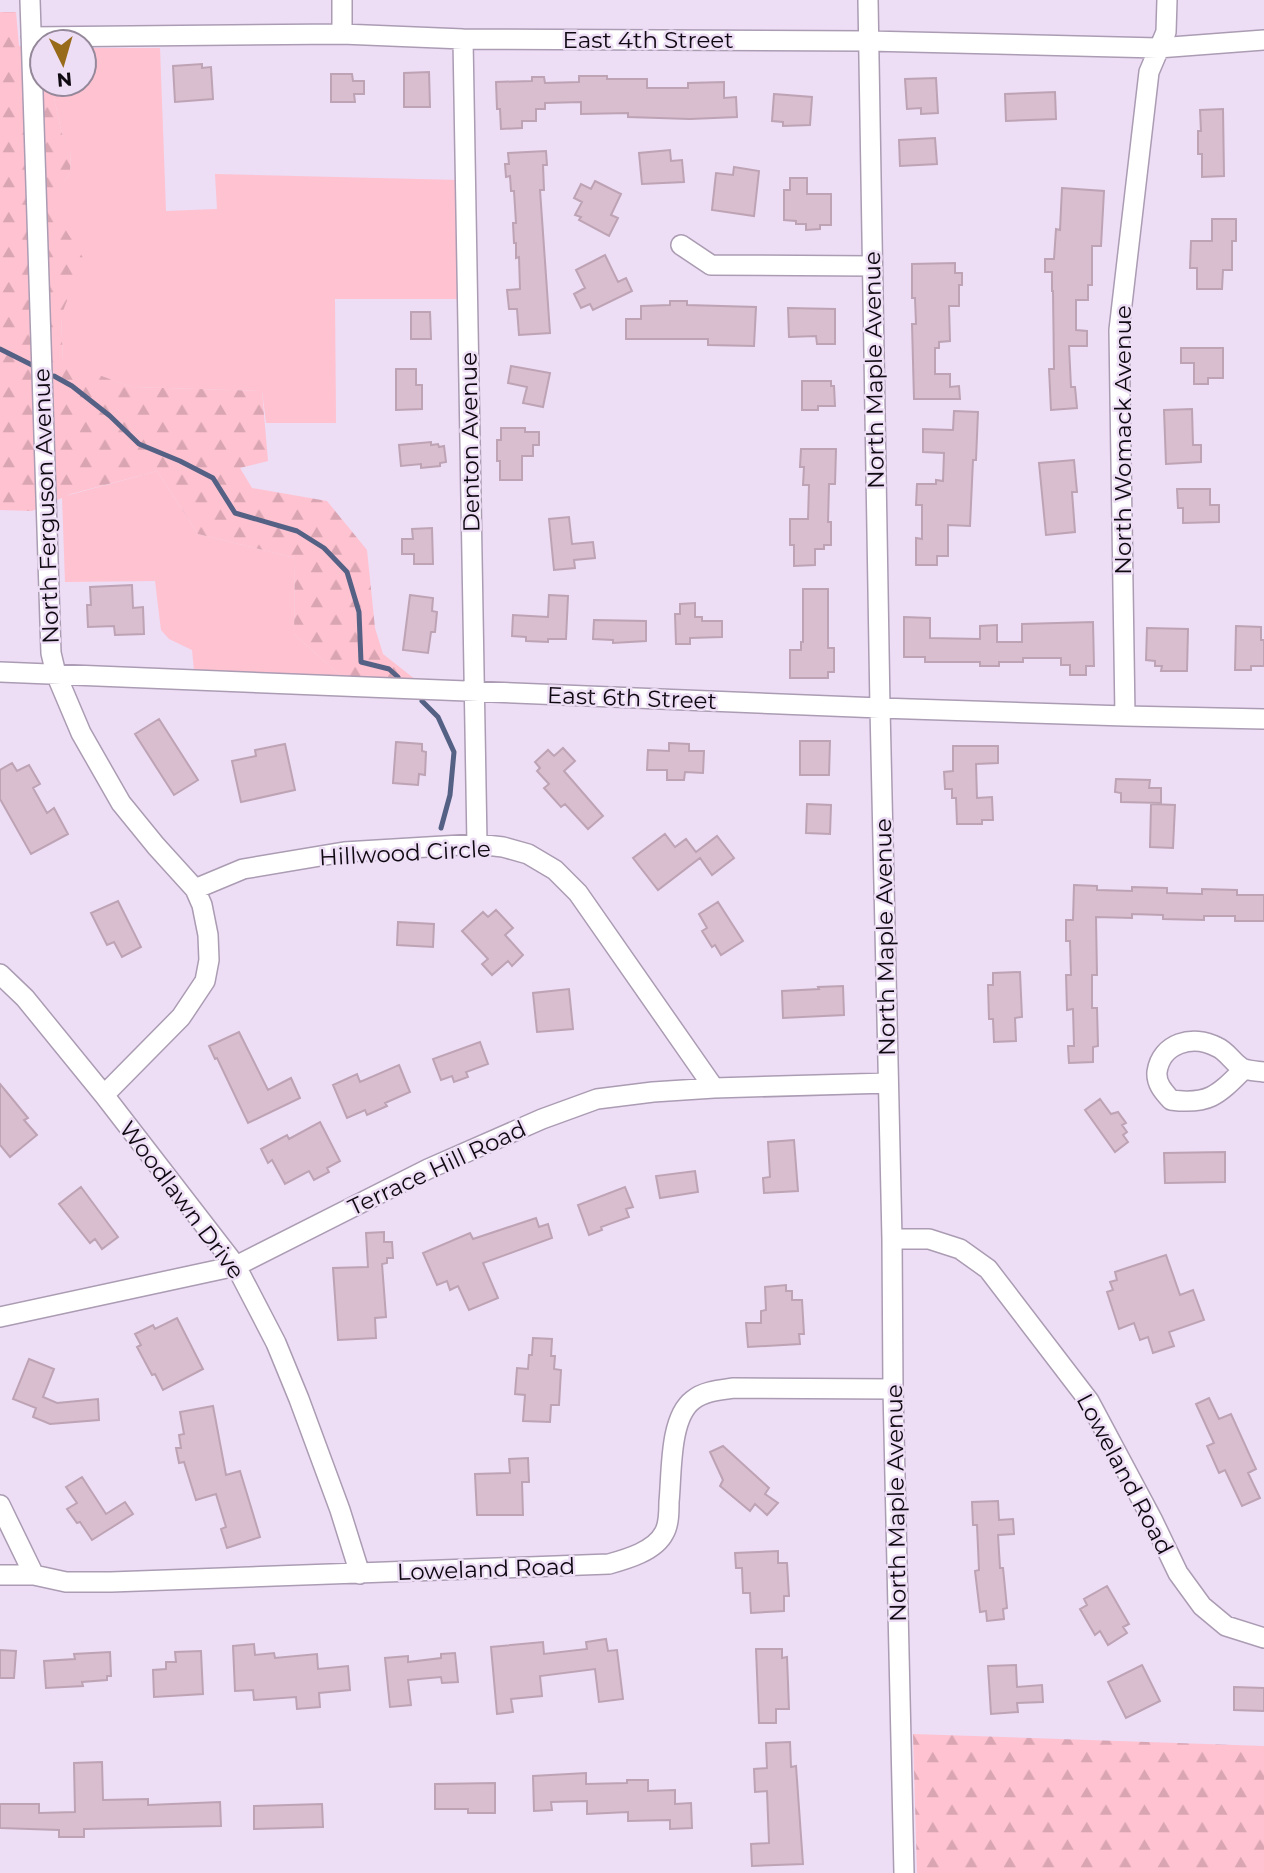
<svg xmlns="http://www.w3.org/2000/svg" width="1264" height="1873" font-family="Montserrat,sans-serif">
  <style>
    .grass { fill: #ffc2d0 }
    .forest { fill: url(#forest-firs) }
    .lines { fill: none; stroke-linecap: round; stroke-linejoin: round }
    .stream { stroke: #546184; stroke-width: 5 }
    .building { fill: #d9becf; stroke: #bda3b4; stroke-width: 2 }
    .minor-casing { stroke: #ab9cb3; stroke-width: 22 }
    .minor { stroke: #fff; stroke-width: 19 }
    .labels { text-anchor: middle; stroke-width: 5; stroke-linejoin: round; paint-order: stroke }
    .street-label { font-size: 23px; fill: #0f0911; stroke: #edddf5 }
  </style>
  <defs>
    <pattern id="forest-firs" width="22" height="20" patternUnits="userSpaceOnUse" patternTransform="scale(1.75)"><rect width="22" height="20" fill="#ffc2d0"/><path d="M5 1l3.5 6h-7zM16 11l3.5 6h-7z" fill="#d9a5b2"/></pattern>
  </defs>
  <rect width="100%" height="100%" fill="#edddf5"/>
  <path class="grass" d="M84,48H160L166,211L217,209L215,174L459,180L457,299H335L336,423H266L262,391L132,387L63,363L61,316L50,204L70,172L71,149L62,134L51,84H84Z
    M157,471L198,534L295,558L294,634L344,679L194,670L192,650L169,639L161,630L155,581L65,582L62,497Z"/>
  <path class="forest" d="M0,12H16L19,46L42,48V84H51L62,134L71,148L70,172L50,205L87,264L72,288L61,316L63,362L132,387L262,391L268,461L240,468L252,488L327,501L367,550L375,628L383,654L416,680L344,679L294,634L295,558L198,534L157,471L71,494L32,511L0,510Z
    M913,1734L1264,1746V1873H917Z"/>
  <g class="lines">
    <path class="stream" d="M0,349L32,365
      M54,376L72,386L110,416L139,444L180,461L213,478L235,513L297,531L324,548L347,572L359,612L361,662L389,669L398,677
      M422,701L438,717L454,752L450,795L441,828"/>
  </g>
  <path class="building" d="M202,64V68L211,67L213,99L175,102L173,66Z
    M429,72L430,107H404V73Z
    M331,74H352L353,81H364V94H354L355,102H331Z
    M579,76H607V79H647V88H688V83L724,82V98L736,97L737,117L690,119L628,117V113L581,114V102L545,103V109H536V121H522V128L501,129L500,109H497L496,82L532,81V77H544L545,83L579,82Z
    M936,78L938,113L921,114V108L907,109L905,79Z
    M1055,92L1056,119L1006,121L1005,94Z
    M774,94L812,97L810,125L783,126V122L772,121Z
    M1223,109L1224,176L1202,177V154H1198V131H1201L1200,110Z
    M935,138L937,164L900,166L899,140Z
    M670,150L671,161L682,160L684,182L642,184L639,153Z
    M546,151L547,165H543L544,190H540L550,333L519,335L517,309H509L507,290L520,289L519,257L516,258V243H514L513,223H516L514,191H511L510,176L506,177L505,164H509L508,153Z
    M734,167L759,171L754,216L712,210L716,173L733,175Z
    M790,178H807V194H831V225H820V229L806,230V224H796V221L784,220V190H790Z
    M595,181L621,194L611,215L618,218L609,236L579,220L581,217L575,215L582,202L574,198L581,184L591,189Z
    M1062,188L1104,191L1101,246H1092V285H1088V300H1076V330L1087,331V346H1069L1071,387H1075L1077,408L1051,410L1049,369H1054L1053,291H1052V272H1045V259H1054L1056,229L1060,230Z
    M1212,219H1236V241H1232V270H1223L1222,289H1197V268H1190L1191,241H1212Z
    M605,255L618,282L626,278L632,291L593,310L590,304L581,308L574,294L585,288L576,270Z
    M955,263V273H962V285H959V306H949L950,341L939,342V348H935V374H950V387L959,386L960,399H914L912,324H916L915,298H912V264Z
    M670,301H687V305L756,307L754,346L708,345V339H626V319H641V306L670,305Z
    M788,308L835,309V344H817L816,336L789,337Z
    M411,312H430L431,339H411Z
    M1181,348H1223V378H1208V384H1194V363H1181Z
    M511,366L550,373L543,407L523,403L527,387L508,383Z
    M396,369H416V385H422V409L396,410Z
    M802,381H831V386H834L835,406H818V410H802Z
    M1192,409L1193,445H1201V462L1166,464L1164,410Z
    M954,411L978,412L976,460H973L970,526L948,525V556H937V565H916V538L922,539V505H916L917,484H936V480L943,481L944,453L923,452V429L953,430Z
    M501,428H525V432H539V445H533V456H522V480H500V461H497V440H501Z
    M431,442V445L438,444L439,447L444,446L446,462L440,463V466L421,468V464L401,466L399,445Z
    M801,449H836L835,484H829L828,522H831V545H824V549H815V565L794,566V545H790V519H808L809,485H803L804,467H800Z
    M1074,460L1077,492H1072L1075,532L1046,535L1039,463Z
    M1177,489H1210V505H1219V522L1183,523V508H1178Z
    M569,517L572,544L593,542L595,558L574,560L575,568L554,570L549,519Z
    M432,528L433,564H414V554H402V539H413L412,529Z
    M132,585L133,608L143,607L144,634L115,635L114,626L88,627L87,605H91L90,587Z
    M803,589H828V648H834V672H828V678H790V650H801V642H803Z
    M410,595L433,598L432,611L437,612L435,632H431L428,653L403,650Z
    M549,595L568,596L566,639H548V642L526,641V637L512,636L513,615L548,617Z
    M695,603V617H702V621H722V637L690,638V644H676L675,614H680V604Z
    M904,617L930,618V638L980,639V626L997,625V642H1022V624L1093,622L1094,666H1086V675H1070V665H1061V658H1023V662H999V666H980V662H925V657H904Z
    M594,620L646,621V641L613,643V640L593,639Z
    M1236,626L1261,627V640H1264V666H1251V670H1235Z
    M1147,628L1188,629L1187,671H1161L1162,666H1155V661L1146,660Z
    M159,719L198,780L174,795L135,734Z
    M800,741H830L829,775H800Z
    M396,742L422,744V751L426,752L425,775L419,774L418,785L393,783Z
    M669,743L689,744V751H704L703,773L685,772L684,780H667V770H647L648,750L669,751Z
    M285,744L295,790L241,802L232,761L256,756L255,750Z
    M953,746H998V763L976,764L977,798L992,797L993,820H982V824H957L956,798H952V789H945L944,772L953,771Z
    M563,748L575,761L564,771L603,816L588,829L565,804L561,807L544,788L549,784L537,771L540,768L535,762L548,750L554,756Z
    M12,763L17,771L29,765L40,784L33,788L47,813L54,808L68,834L31,854L0,799V770Z
    M1116,779L1150,780L1149,788H1161V803L1121,802V793L1115,792Z
    M807,804L831,805L830,834L806,833Z
    M1151,804L1175,805L1173,848L1150,847Z
    M665,834L675,847L686,839L696,852L717,836L734,858L712,875L700,858L658,890L633,858Z
    M1074,885L1097,886V890L1132,891V887L1167,888V893L1202,894V889L1237,890V895H1264V921H1235V916H1204V920L1163,919V915L1132,914V918L1096,917L1097,975H1092V1008H1097L1098,1046L1093,1047V1062L1069,1063L1068,1046H1074L1073,1009L1067,1010L1066,975H1071L1070,941H1066V920H1073Z
    M118,901L141,947L122,957L114,942L107,945L91,913Z
    M718,902L743,941L721,955L715,945L712,947L702,931L707,928L699,914Z
    M496,910L513,928L505,935L523,955L512,966L508,961L492,975L482,964L488,959L462,931L483,912L488,917Z
    M398,922L434,924L433,947L397,945Z
    M1020,972L1022,1017L1015,1018L1016,1041L994,1042L993,1019H989L988,985H993V973Z
    M843,986L844,1015L783,1018L782,991L819,989L818,987Z
    M569,989L573,1029L537,1032L533,993Z
    M239,1032L268,1090L291,1078L300,1098L248,1123L217,1058L215,1059L209,1046Z
    M480,1042L488,1064L466,1072L468,1077L454,1082L452,1076L441,1080L433,1059Z
    M399,1065L410,1092L385,1103L387,1106L367,1115L365,1110L347,1118L333,1085L357,1074L360,1082Z
    M0,1084L28,1118L24,1120L37,1135L10,1157L0,1145Z
    M1100,1099L1111,1114L1118,1112L1126,1123L1122,1125L1127,1132L1123,1135L1128,1142L1115,1152L1085,1110Z
    M320,1122L340,1161L327,1168L329,1172L314,1180L309,1171L285,1184L272,1160L268,1163L261,1149L287,1135L289,1139Z
    M794,1140L798,1191L764,1193L763,1178L770,1177L768,1142Z
    M1225,1152V1182L1165,1183L1164,1153Z
    M695,1171L698,1192L660,1198L656,1176Z
    M81,1187L118,1237L102,1249L95,1239L90,1243L59,1204Z
    M625,1187L633,1207L626,1209L629,1217L601,1227L602,1230L589,1235L578,1205Z
    M536,1218L539,1227L548,1224L552,1238L483,1263L498,1298L469,1310L458,1286L450,1290L447,1281L437,1285L423,1253L470,1233L473,1239Z
    M384,1232V1242H392L393,1258H387V1263L382,1264L386,1317L375,1318L376,1338L338,1340L333,1268L368,1267L366,1233Z
    M1166,1255L1180,1295L1193,1290L1204,1320L1169,1332L1174,1346L1153,1353L1148,1337L1140,1340L1134,1323L1119,1329L1107,1292L1113,1290L1110,1282L1117,1280L1115,1272Z
    M786,1285V1291H792V1300H802L804,1334H799L800,1344L748,1347L746,1323H761V1311L766,1310L765,1287Z
    M177,1318L203,1369L163,1390L155,1374L152,1375L137,1347L141,1345L135,1334L153,1325L155,1329Z
    M533,1338L552,1339L551,1356H555L554,1369L561,1370L559,1405H551L550,1422L523,1421L525,1395L515,1394L517,1368L528,1369L529,1355H532Z
    M29,1359L54,1369L43,1397L57,1403L98,1399L99,1420L50,1424L33,1417L36,1408L13,1399Z
    M1209,1398L1219,1419L1231,1414L1256,1469L1248,1473L1260,1498L1242,1506L1225,1470L1219,1473L1207,1446L1214,1443L1196,1404Z
    M213,1406L226,1475L240,1471L260,1537L227,1548L221,1529L226,1527L216,1494L196,1500L184,1462L179,1463L176,1448H181L179,1435L184,1434L180,1412Z
    M723,1446L769,1488L765,1494L778,1503L767,1515L755,1504L750,1511L720,1486L723,1480L710,1452Z
    M528,1458L529,1482H522L523,1515H477L475,1474L510,1473L509,1459Z
    M82,1477L106,1514L125,1502L133,1514L92,1540L80,1522L77,1523L67,1509L77,1503L66,1487Z
    M998,1501L999,1520L1013,1519L1014,1534L998,1535L1000,1568H1003L1007,1608L1003,1609L1004,1619L987,1621L986,1611L980,1612L975,1571L979,1570L977,1525H973L972,1502Z
    M778,1551V1563H787L789,1596H784V1611L751,1613L750,1593H743L742,1568H736L735,1553Z
    M1107,1586L1129,1624L1123,1627L1127,1633L1108,1645L1100,1631L1095,1635L1080,1609L1087,1605L1084,1599Z
    M606,1639L608,1651L617,1650L623,1699L599,1702L595,1669L540,1676L542,1696L511,1699L513,1712L497,1714L491,1647L543,1642L544,1654L587,1649L586,1642Z
    M254,1644L255,1655L274,1653L275,1658L317,1654L318,1669L348,1666L350,1690L319,1693L320,1707L297,1709L296,1697L254,1700L253,1690L235,1691L233,1646Z
    M756,1649H782V1658L787,1657L789,1709H776V1723H759Z
    M0,1650L16,1651L14,1678H0Z
    M201,1651L203,1694L154,1697L153,1670L166,1669V1662H176L175,1652Z
    M110,1652L111,1676H107V1680L82,1682L83,1686L46,1688L44,1661L75,1659L74,1654Z
    M455,1653L458,1682L442,1683L441,1677L408,1680L411,1705L390,1707L385,1658L408,1656V1662L441,1658V1654Z
    M1016,1665L1017,1687L1042,1685L1043,1702L1017,1703L1018,1712L991,1714L988,1666Z
    M1142,1665L1160,1701L1126,1718L1108,1682Z
    M1234,1687L1264,1688V1711L1234,1710Z
    M790,1742L791,1767L796,1766L803,1864L752,1866L751,1844L769,1843L767,1791L755,1792L754,1769L767,1768L766,1743Z
    M102,1762L103,1800L148,1799V1805L220,1802L221,1826L84,1829V1837H59V1830L0,1828V1804H39V1813L75,1812L74,1763Z
    M586,1773V1784L627,1783V1780H648V1791L675,1790V1804L691,1803L692,1828L670,1829V1820L628,1821V1812L587,1814V1801L551,1802L552,1810L534,1811L533,1776Z
    M495,1783V1813H468V1809H435V1784Z
    M322,1804L323,1827L254,1829V1806Z"/>
  <g class="lines">
    <defs>
      <path id="minor" d="M30,0L51,653L56,674L81,733L121,803L156,846L195,889L202,905L208,935L209,960L205,981L181,1017L104,1095
        M868,0L880,708L892,1239L893,1389L904,1873
        M342,34V0
        M31,37L342,34L463,39L868,41L1158,48L1264,40
        M463,39L477,844
        M681,245L711,265L872,266
        M0,672L880,708L1125,716L1264,719
        M1125,716L1119,330L1149,72L1166,32L1167,0
        M195,889L243,869L344,852L477,844L503,847L528,854L555,870L578,893L714,1088
        M0,974L25,998L104,1095L236,1266L276,1343L299,1399L340,1510L360,1574
        M1244,1069C1218,1095 1209,1105 1171,1100C1164,1092 1156,1084 1157,1072C1161,1043 1193,1034 1217,1047C1227,1051 1233,1063 1242,1068C1248,1071 1257,1071 1264,1072
        M892,1239H929L960,1249L988,1269L1089,1401L1153,1521L1178,1573L1202,1606L1226,1626L1264,1638
        M0,1317L236,1266L428,1169L542,1119L597,1099L653,1092L714,1088L888,1083
        M0,1505L34,1575
        M0,1575H34L66,1582H111L609,1564C627,1559 655,1551 664,1533C669,1525 669,1511 669,1502C672,1473 669,1418 693,1400C704,1391 720,1390 734,1388L893,1389"/>
    </defs>
    <use href="#minor" class="minor-casing"/>
    <use href="#minor" class="minor"/>
  </g>
  <g class="labels">
    <g class="street-label">
      <text x="648" y="48">East 4th Street</text>
      <text transform="translate(874 370) rotate(-91)" y="8">North Maple Avenue</text>
      <text transform="translate(1123 440) rotate(-90)" y="8">North Womack Avenue</text>
      <text transform="translate(470 442) rotate(-91)" y="8">Denton Avenue</text>
      <text transform="translate(46 506) rotate(-92)" y="8">North Ferguson Avenue</text>
      <text transform="translate(632 698) rotate(2)" y="8">East 6th Street</text>
      <text transform="translate(405 853) rotate(-3)" y="8">Hillwood Circle</text>
      <text transform="translate(885 937) rotate(-91)" y="8">North Maple Avenue</text>
      <text transform="translate(437 1168) rotate(-25)" y="8">Terrace Hill Road</text>
      <text transform="translate(182 1200) rotate(53)" y="8">Woodlawn Drive</text>
      <text transform="translate(1125 1474) rotate(62)" y="8">Loweland Road</text>
      <text transform="translate(896 1503) rotate(-91)" y="8">North Maple Avenue</text>
      <text transform="translate(486 1569) rotate(-2)" y="8">Loweland Road</text>
    </g>
  </g>
  <g transform="translate(63 63) rotate(175)"><circle r="33" fill="#edddf5" stroke="#94889a" stroke-width="2"/>
  <path d="M0-5L12 26L0 18L-12 26Z" fill="#986b1a"/>
  <text y="-10" font-size="19" font-weight="bold" text-anchor="middle" fill="#0f0911">N</text>
  </g>
</svg>
